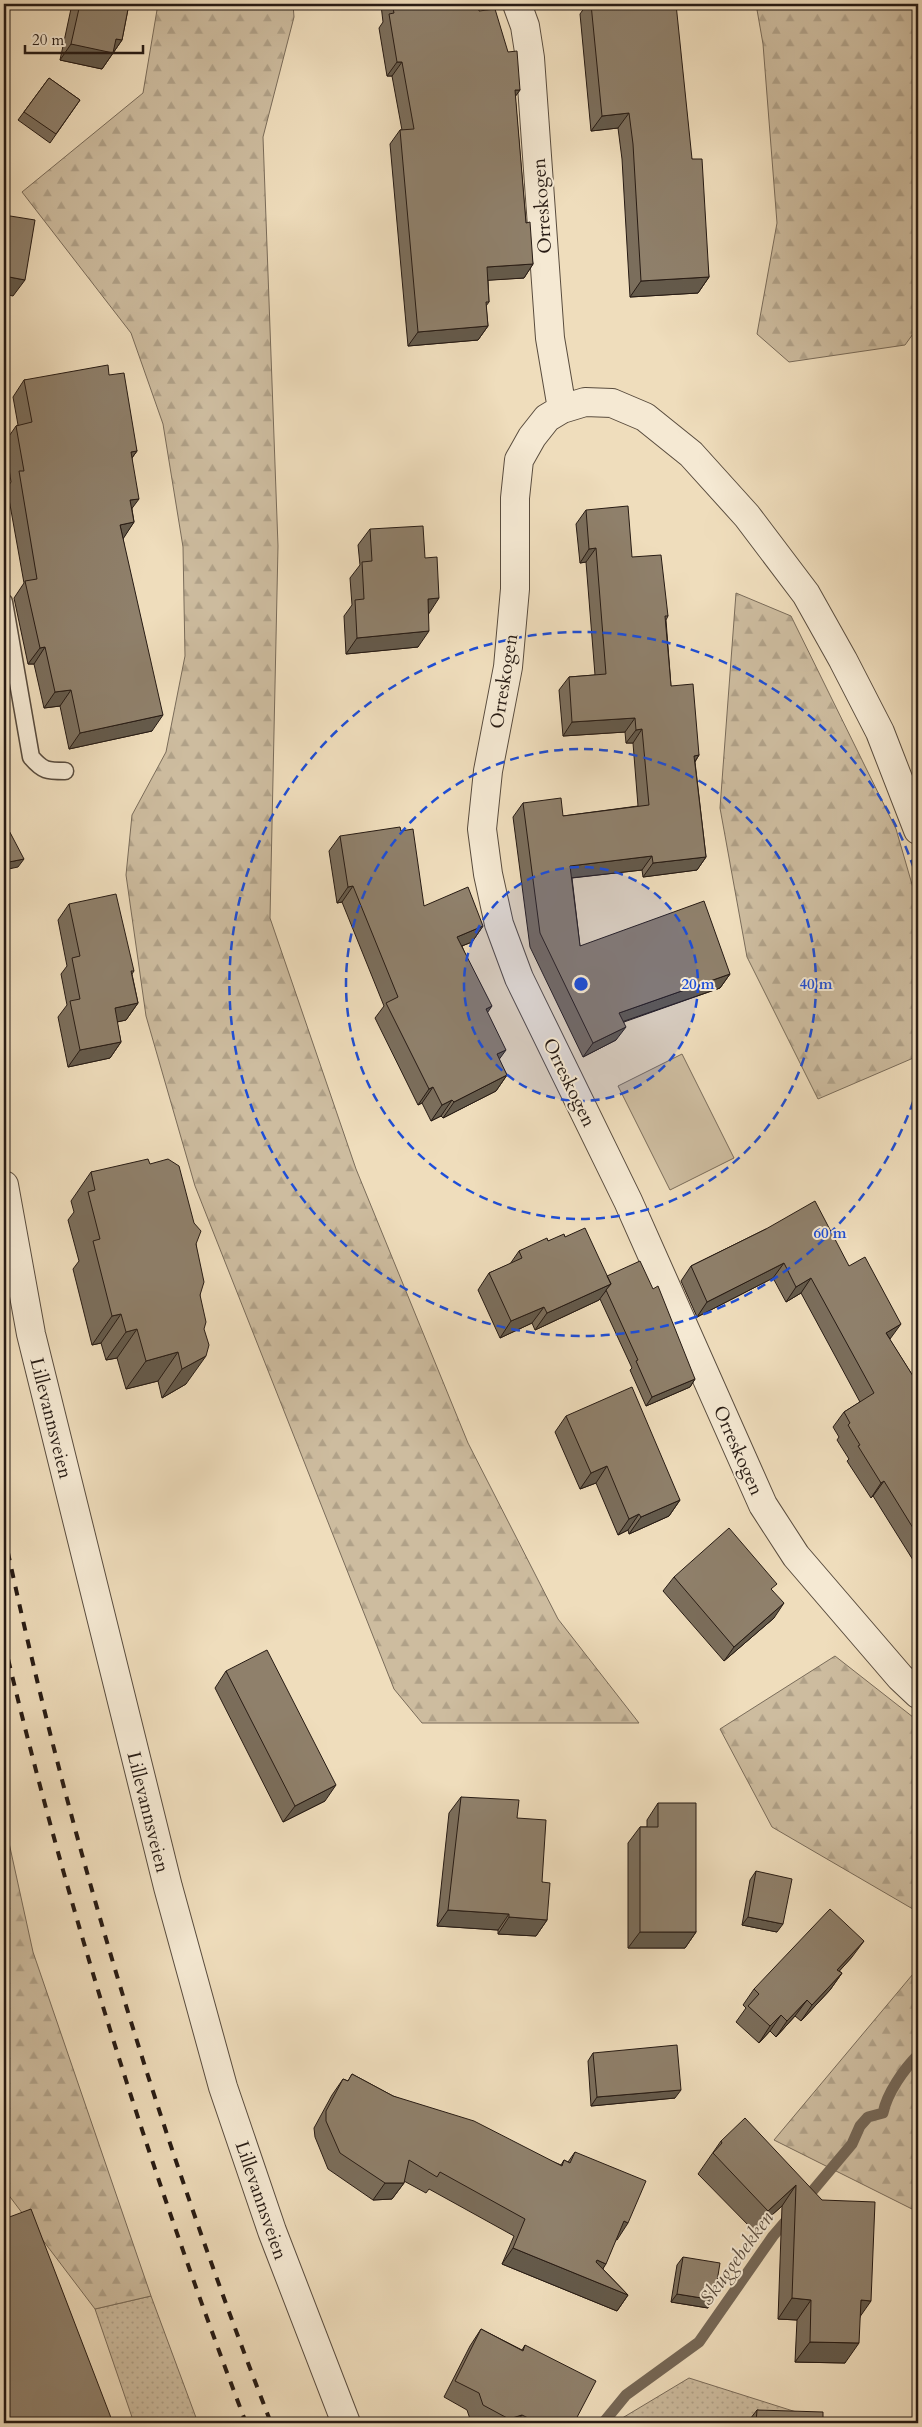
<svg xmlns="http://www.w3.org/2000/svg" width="922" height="2427" font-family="Cardo,serif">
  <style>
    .grass { fill: url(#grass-dots); stroke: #7a6c5a }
    .forest { fill: url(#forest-firs); stroke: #7a6c5a }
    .pitch { fill: #cdbc9f; stroke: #7a6c5a }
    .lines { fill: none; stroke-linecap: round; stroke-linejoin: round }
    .stream { stroke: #766857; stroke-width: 11 }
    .service-casing { stroke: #594c3e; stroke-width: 19 }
    .minor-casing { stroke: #594c3e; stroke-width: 30 }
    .tertiary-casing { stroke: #594c3e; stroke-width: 30 }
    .service { stroke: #f5e9d3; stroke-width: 16 }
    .minor { stroke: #f5e9d3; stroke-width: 28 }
    .tertiary { stroke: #f5e9d3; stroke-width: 28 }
    .rail { stroke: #271b14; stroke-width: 4; stroke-dasharray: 9 9; stroke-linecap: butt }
    .wall { fill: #7b6e5c; stroke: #271b14 }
    .shaded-wall { fill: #645a4b; stroke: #271b14 }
    .building { fill: #8f806b; stroke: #271b14 }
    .ring { fill: none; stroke: #1d4ed8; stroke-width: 2.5; stroke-dasharray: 9 6 }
    .labels { text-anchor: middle; stroke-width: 4; stroke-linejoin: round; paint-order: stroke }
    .street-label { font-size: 19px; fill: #271b14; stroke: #f5e9d3 }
    .water-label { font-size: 20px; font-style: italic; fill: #5c4e40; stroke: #f5e9d3 }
    .centre { fill: #1d4ed8; stroke: #f5e9d3; stroke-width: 2.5 }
    .ring-label { font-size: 15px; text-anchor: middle; font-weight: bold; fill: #1d4ed8; stroke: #f5e9d3; stroke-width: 4; stroke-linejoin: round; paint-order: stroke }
  </style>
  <defs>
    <pattern id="grass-dots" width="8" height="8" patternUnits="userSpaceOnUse" patternTransform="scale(1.25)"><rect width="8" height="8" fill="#cdbc9f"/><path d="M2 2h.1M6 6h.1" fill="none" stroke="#b0a188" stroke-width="1.8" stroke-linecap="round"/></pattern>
    <pattern id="forest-firs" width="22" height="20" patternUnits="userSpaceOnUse" patternTransform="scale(1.25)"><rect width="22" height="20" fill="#cdbc9f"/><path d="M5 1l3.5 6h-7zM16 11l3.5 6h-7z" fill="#b0a188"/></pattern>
  </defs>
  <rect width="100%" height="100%" fill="#efddbc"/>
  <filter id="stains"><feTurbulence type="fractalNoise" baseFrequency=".004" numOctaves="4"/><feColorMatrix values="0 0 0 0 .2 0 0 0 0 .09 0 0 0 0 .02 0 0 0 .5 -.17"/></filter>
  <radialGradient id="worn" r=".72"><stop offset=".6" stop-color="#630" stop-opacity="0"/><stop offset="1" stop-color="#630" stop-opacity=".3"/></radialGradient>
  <path class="grass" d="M151,2296L198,2423H134L95,2309Z
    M689,2378L831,2423H614Z"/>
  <path class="forest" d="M158,4H293L294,17L263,137L278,546L270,918L356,1169L468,1443L558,1619L639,1723H422L394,1689L195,1186L146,1016L126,875L132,815L166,752L185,656L183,547L163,424L131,333L22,192L143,93Z
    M756,4H918V327L905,345L789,362L757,334L777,223L763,44Z
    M736,593L791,616L896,829L918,905V1056L818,1099L747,957L720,808Z
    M835,1656L918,1721V1912L772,1827L720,1729Z
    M4,1820L33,1952L151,2296L95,2309L4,2189Z
    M918,1968V2201L912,2209L774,2140Z"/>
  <path class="pitch" d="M682,1054L734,1158L670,1190L618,1086Z"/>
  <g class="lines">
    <path class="stream" d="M804,2201L852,2144L860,2126L868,2117L883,2113C887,2093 904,2069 918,2055
      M603,2423L626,2395L699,2342L773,2236L791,2215"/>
    <defs>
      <path id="service" d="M4,602L31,757C43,771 47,771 65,771"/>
      <path id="minor" d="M517,4L525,26L530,58L550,338L562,409
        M918,830L880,732L843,660L806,594L747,516L691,454L645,417L612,403L585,402L562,409L547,418L532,437L519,460L515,498V589L508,667L488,771L482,829L488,874L499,924L519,978L628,1201L763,1505L796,1556L900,1677L918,1694"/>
      <path id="tertiary" d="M4,1185L31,1334L168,1887L223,2087L272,2231L346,2423"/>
    </defs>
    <use href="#service" class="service-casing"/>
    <use href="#minor" class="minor-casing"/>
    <use href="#tertiary" class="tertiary-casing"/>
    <use href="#service" class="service"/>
    <use href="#minor" class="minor"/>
    <use href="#tertiary" class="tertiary"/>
    <path class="rail" d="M4,1534C68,1837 159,2135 271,2423
      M4,1642C67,1908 149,2168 246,2423"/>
  </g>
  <path class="wall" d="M72,4H129L122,40L102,69L60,60Z
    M382,4H478L479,11L520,90L515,96L526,223L533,264L524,278L488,280L489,302L486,306L488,326L478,340L408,346L390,144L400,130H402L392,76H387L379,28L383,22L381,5Z
    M587,4H591L692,159L709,277L698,293L630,297L622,159L618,128L591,131L580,14Z
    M49,78L80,100L50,143L18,120Z
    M109,375L137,451L132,458V509L134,522L123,538L152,731L69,749L60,706L44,708L34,664H28L14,598L24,583L7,488L11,482L5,442L16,426L18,425L13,397L24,380Z
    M586,510L632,557L668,616L666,620L671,686L699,755L695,762L706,857L697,870L643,877L642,870L572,878L580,946L730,974L720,988L624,1022L616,1040L583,1057L530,947L513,817L523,803L563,816L638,806L633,743H626L625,732L563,736L559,690L569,677L595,675L586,562L580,563L576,524Z
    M370,529L428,613L418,647L346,654L344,616L352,605L350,578L360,565L358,545Z
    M340,836L424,906L483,926L472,942L462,946L487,1012L499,1060L507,1075L496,1091L443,1118L441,1116L431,1121L422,1103L418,1105L375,1018L384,1006L342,902L337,903L329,851Z
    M69,904L134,971L132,974L138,1003L126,1020L117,1022L121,1042L110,1058L68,1067L58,1017L67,1005L61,974L67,966L58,920Z
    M150,1164L196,1244L200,1295L186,1384L162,1398L158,1381L126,1389L117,1358L106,1360L101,1343L92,1345L73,1269L79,1261L68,1220L74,1212L71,1201L91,1172Z
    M766,1229L849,1266L890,1340L918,1384V1568L873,1496L871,1498L847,1461L849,1459L837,1440L839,1437L833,1427L844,1412L860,1402L801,1293L786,1302L773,1278L697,1317L681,1281L691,1266Z
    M565,1237L607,1276L695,1379L690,1387L646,1406L630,1370L632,1368L600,1299L599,1300L535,1330L532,1323L500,1338L478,1290L489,1273L510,1264L519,1251L548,1241Z
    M566,1416L680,1500L669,1516L629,1534L628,1530L618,1535L596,1483L580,1489L555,1432Z
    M674,1577L773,1591L774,1618L724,1661L663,1591Z
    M226,1671L325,1801L283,1822L215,1688Z
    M461,1797L517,1818L542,1882L547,1920L536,1936L498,1934V1930L437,1926L449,1813Z
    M658,1803L696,1932L685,1948H628V1843L640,1827H647V1820Z
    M756,1871L777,1932L742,1925L750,1880Z
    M852,1957L839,1971L842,1973L830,1990L801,2021L795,2016L776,2037L770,2031L759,2043L736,2022L746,2008L743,2005L754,1989Z
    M593,2053L675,2098L591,2106L588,2061Z
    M352,2074L393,2096L561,2165L564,2160L568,2162L575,2152L617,2240L616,2239L603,2269L628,2295L617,2311L502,2264L514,2236L429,2189L426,2193L404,2181V2183L392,2199L373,2200L328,2169L315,2137L314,2128L332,2095L343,2079L348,2081Z
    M721,2141L822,2200L860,2317L845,2363L795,2362L797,2320L778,2319L782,2206L754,2231L698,2174Z
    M683,2257L708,2308L671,2302L677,2265Z
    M481,2329L522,2350L525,2345L574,2423H474L471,2422L467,2410L444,2397L470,2346Z
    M757,2410L823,2423H747Z"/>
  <path class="shaded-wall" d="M116,39L122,40L102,69L60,60L71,44Z
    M397,62H402L392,76H387Z
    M515,90H520L510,104Z
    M629,113L618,128L591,131L602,116Z
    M533,264L524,278L477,281L487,267Z
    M4,276L25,280L13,296L4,294Z
    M709,277L698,293L630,297L641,281Z
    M488,326L478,340L408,346L418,332Z
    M137,451L125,467L131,452Z
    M139,499L127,515L130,500Z
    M134,522L123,539L120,525Z
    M596,548L586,562L580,563L589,549Z
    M439,598L428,615V599Z
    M429,631L418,647L346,654L357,638Z
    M45,647L34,664H28L40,648Z
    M71,690L60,706L44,708L55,692Z
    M163,715L152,731L69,749L80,733Z
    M635,718L625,732L563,736L572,722Z
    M642,729L633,743H626L636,730Z
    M699,755L690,769L694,756Z
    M652,856L642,870L561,879L570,866Z
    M706,857L697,870L643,877L653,863Z
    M24,859L18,867L4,870V863Z
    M353,886L342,902L337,903L348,887Z
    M483,926L472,942L446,952L457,937Z
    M730,974L720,988L610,1026L619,1013Z
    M138,1003L126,1020L103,1025L115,1008Z
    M492,1006L481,1022L486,1009Z
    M626,1027L616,1040L583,1057L593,1043Z
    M121,1042L110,1058L68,1067L80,1050Z
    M506,1050L495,1065L497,1054Z
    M507,1075L496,1091L443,1118L454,1102Z
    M433,1087L422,1103L418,1105L429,1089Z
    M452,1100L441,1116L431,1121L442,1105Z
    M784,1263L773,1278L697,1317L707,1302Z
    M811,1278L801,1293L786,1302L796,1287Z
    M611,1284L599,1300L535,1330L547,1313Z
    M544,1307L532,1323L500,1338L511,1321Z
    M121,1314L101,1343L92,1345L112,1316Z
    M901,1324L890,1339L886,1333Z
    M137,1329L117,1358L106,1360L126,1332Z
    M178,1352L158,1381L126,1389L146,1361Z
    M206,1356L186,1384L162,1398L182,1369Z
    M695,1379L690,1387L646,1406L652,1397Z
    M607,1466L596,1483L580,1489L591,1473Z
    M884,1481L873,1496L871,1498L881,1483Z
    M680,1500L669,1516L629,1534L641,1517Z
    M639,1514L628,1530L618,1535L629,1519Z
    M784,1603L774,1618L724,1661L734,1647Z
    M336,1785L325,1801L283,1822L295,1806Z
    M448,1910L509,1914L498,1930L437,1926Z
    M509,1917L547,1920L536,1936L498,1934Z
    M748,1917L783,1924L777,1932L742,1925Z
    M640,1932H696L685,1948H628Z
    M864,1941L852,1957L826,1986L837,1970Z
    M842,1973L830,1990L801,2021L812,2005Z
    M807,2000L795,2016L776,2037L787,2021Z
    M781,2015L770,2031L759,2043L770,2026Z
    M681,2090L675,2098L591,2106L597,2097Z
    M385,2183H404L392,2199L373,2200Z
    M796,2185L782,2206L754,2231L768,2211Z
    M624,2221L628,2223L617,2240L612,2238Z
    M513,2248L628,2295L617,2311L502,2264Z
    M597,2260L606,2264L595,2280L585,2276Z
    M677,2294L714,2300L708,2308L671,2302Z
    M792,2298L811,2300L797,2320L778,2319Z
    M861,2300L871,2301L857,2321Z
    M810,2342L859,2343L845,2363L795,2362Z
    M522,2415L516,2423H506L509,2419Z"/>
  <path class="building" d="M80,4H129L122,40L116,39L113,53L71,44Z
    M392,4H478L479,11L495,9L508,52L517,51L520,90H515L526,223L530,222L533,264L487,267L489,302H486L488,326L418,332L400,130L414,129L402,62H397L389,14L394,13Z
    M591,4H676L692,159H702L709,277L641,281L633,144L629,113L602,116Z
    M49,78L80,100L56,134L24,112Z
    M4,215L35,220L25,280L4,276Z
    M108,365L109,375L124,373L137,451L131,452L139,499L130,500L134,522L120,525L163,715L80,733L71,690L55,692L45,647L40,648L25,581L37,579L19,471H24L16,426L32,422L24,380Z
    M628,506L632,557L661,555L668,616H665L671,686L693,684L699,755L694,756L706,857L653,863L652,856L570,866L580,946L704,901L730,974L619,1013L626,1027L593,1043L540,933L523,803L561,798L563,816L649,805L642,729L636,730L635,718L572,722L569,677L606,674L596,548L589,549L586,510Z
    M423,526L425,558L437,557L439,598L428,599L429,631L357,638L355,600L364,599L362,562L372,561L370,529Z
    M4,821L24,859L4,863Z
    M400,827L401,831L413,829L424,906L468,887L483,926L457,937L492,1006L486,1009L506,1050L497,1054L507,1075L454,1102L452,1100L442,1105L433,1087L429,1089L386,1003L398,997L353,886L348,887L340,836Z
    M116,894L134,971H131L138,1003L115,1008L121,1042L80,1050L70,1001L80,999L72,958L80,956L69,904Z
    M148,1159L150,1164L168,1159L179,1166L194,1223L201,1231L196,1244L204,1282L200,1295L206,1322L204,1329L209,1345L206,1356L182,1369L178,1352L146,1361L137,1329L126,1332L121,1314L112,1316L93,1241L100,1239L88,1192L95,1190L91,1172Z
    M815,1201L849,1266L865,1257L901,1324L886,1333L918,1384V1536L884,1481L881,1483L858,1446L860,1445L848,1425L850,1423L844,1412L874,1393L811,1278L796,1287L784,1263L707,1302L691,1266L766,1229Z
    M585,1228L611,1284L547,1313L544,1307L511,1321L489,1273L522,1258L519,1251L547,1238L548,1241L564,1234L565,1237Z
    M640,1261L653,1289L658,1286L695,1379L652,1397L636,1361L638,1360L606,1290L611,1284L607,1276Z
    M632,1387L680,1500L641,1517L639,1514L629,1519L607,1466L591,1473L566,1416Z
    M729,1528L777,1584L771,1589L784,1603L734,1647L674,1577Z
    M267,1650L336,1785L295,1806L226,1671Z
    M461,1797L519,1800L517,1818L546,1820L542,1882L550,1883L547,1920L509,1917V1914L448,1910Z
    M658,1803H696V1932H640V1827H658Z
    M756,1871L792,1879L783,1924L748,1917Z
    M830,1909L864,1941L837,1970L842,1973L812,2005L807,2000L787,2021L781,2015L770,2026L748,2006L759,1994L754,1989Z
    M677,2045L681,2090L597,2097L593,2053Z
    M352,2074L393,2096L474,2121L562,2166L564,2160L570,2163L575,2152L646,2181L628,2223L624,2221L606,2264L597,2260L596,2262L628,2295L513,2248L525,2219L440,2172L437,2177L409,2160L404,2183H385L340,2153L326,2121V2111L343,2079L348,2081Z
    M745,2118L822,2200L875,2202L871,2301L861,2300L859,2343L810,2342L811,2300L792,2298L796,2185L768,2211L713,2153L722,2143L721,2141Z
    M31,2209L113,2423H4V2219Z
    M683,2257L720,2263L714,2300L677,2294Z
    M481,2329L523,2351L525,2345L596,2381L574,2423H538L522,2415L509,2419L483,2405L479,2393L455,2381Z
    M757,2410L823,2412V2423H756Z"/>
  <circle cx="581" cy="984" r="117" fill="#1d4ed8" fill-opacity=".12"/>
  <g class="ring">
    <circle cx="581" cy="984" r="117"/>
    <circle cx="581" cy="984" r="235"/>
    <path d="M918 1087A352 352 0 1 1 918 881"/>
  </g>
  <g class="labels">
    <g class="street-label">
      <text transform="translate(541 206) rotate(-94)" y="7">Orreskogen</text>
      <text transform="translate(503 681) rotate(-81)" y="7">Orreskogen</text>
      <text transform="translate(570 1082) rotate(64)" y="7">Orreskogen</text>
      <text transform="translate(52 1418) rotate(76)" y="7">Lillevannsveien</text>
      <text transform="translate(739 1450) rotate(66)" y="7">Orreskogen</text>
      <text transform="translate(149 1812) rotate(76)" y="7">Lillevannsveien</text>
      <text transform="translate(262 2200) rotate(71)" y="7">Lillevannsveien</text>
    </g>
    <g class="water-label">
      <text transform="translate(736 2258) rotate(-54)" y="7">Skuggebekken</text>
    </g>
  </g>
  <circle cx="581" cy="984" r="8" class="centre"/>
  <g class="ring-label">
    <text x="698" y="989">20 m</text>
    <text x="816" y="989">40 m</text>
    <text x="830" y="1238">60 m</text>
  </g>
  <rect width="922" height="2427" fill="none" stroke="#efddbc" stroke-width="20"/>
  <rect x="5" y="5" width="912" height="2417" fill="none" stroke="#271b14" stroke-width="2.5"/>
  <rect x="10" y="10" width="902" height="2407" fill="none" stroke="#271b14"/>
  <path d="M25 45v8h118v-8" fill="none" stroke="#271b14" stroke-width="2.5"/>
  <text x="32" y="45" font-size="15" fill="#271b14" stroke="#f5e9d3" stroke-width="4" paint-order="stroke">20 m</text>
  <rect width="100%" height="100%" filter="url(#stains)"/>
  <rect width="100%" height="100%" fill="url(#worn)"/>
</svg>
